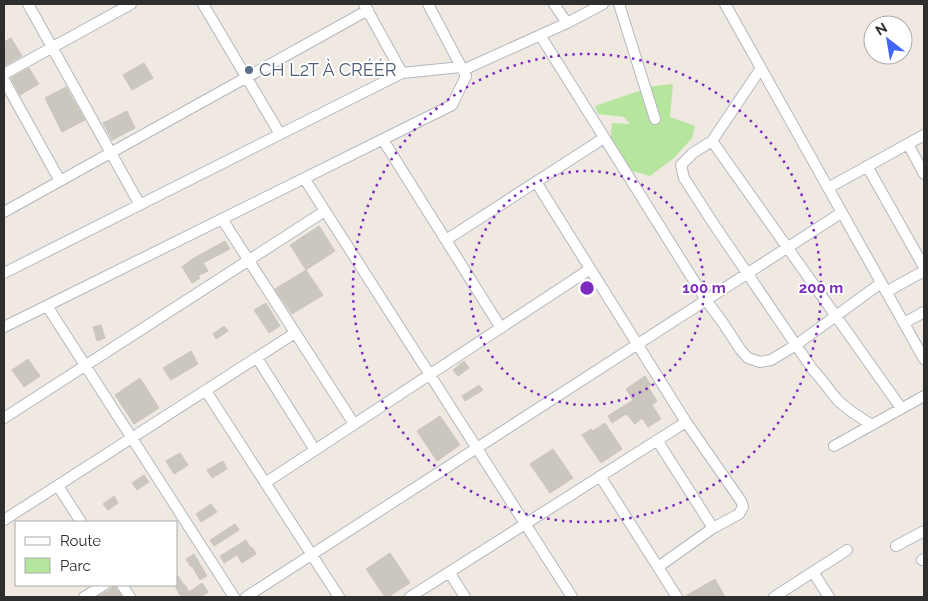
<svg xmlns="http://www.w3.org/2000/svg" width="928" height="601" font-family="Raleway,sans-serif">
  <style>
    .green { fill: #b6e59e }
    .building { fill: #cbc7bf; stroke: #cbc5ba }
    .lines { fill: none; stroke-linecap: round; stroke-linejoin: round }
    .minor-casing { stroke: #b4b7c1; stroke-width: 12 }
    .minor { stroke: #fff; stroke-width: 10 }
    .ring { fill: none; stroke: #7b2cbf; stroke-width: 2.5; stroke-dasharray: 2.5 5 }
    .service-dot { fill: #5c6f8a; stroke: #fff; stroke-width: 2 }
    .labels { text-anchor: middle; stroke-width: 4; stroke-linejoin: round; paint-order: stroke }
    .service-label { font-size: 18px; fill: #4e5e75; stroke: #fff; text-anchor: start }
    .centre { fill: #7b2cbf; stroke: #fff; stroke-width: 2.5 }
    .ring-label { font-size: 15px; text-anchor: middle; font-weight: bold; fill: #7b2cbf; stroke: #fff; stroke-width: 4; stroke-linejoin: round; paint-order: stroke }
  </style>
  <rect width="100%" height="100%" fill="#efe9e1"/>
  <path class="green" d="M673,84L670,117L695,126L692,138L674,158L650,176L624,169L621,154L610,145L612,123L630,124L624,117L598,114L595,106L654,86Z"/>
  <path class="building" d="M11,38L22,56L4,66V42Z
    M144,63L153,78L132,90L123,75Z
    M29,68L39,84L20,95L11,78Z
    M66,87L85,120L62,132L45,98Z
    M127,111L135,128L112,140L103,123Z
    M319,226L335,251L306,270L290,245Z
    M225,241L230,249L203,263L208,271L198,276L200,278L192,283L182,267L194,258Z
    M306,270L323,295L292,314L275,289Z
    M266,303L280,326L269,333L254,310Z
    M101,325L105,338L97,341L93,327Z
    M224,326L228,331L216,339L213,334Z
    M191,351L198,364L171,380L163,368Z
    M28,359L40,376L24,387L12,370Z
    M464,361L469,368L458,376L453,370Z
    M645,376L651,385L648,387L657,401L652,405L661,419L648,427L642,418L635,424L626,414L612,423L608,416L633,400L626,389Z
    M140,378L159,408L134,424L115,395Z
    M479,385L483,390L465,401L462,396Z
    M440,416L460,445L437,461L417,431Z
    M605,423L622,449L601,463L582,435L591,429L593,431Z
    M553,449L573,478L550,493L530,464Z
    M180,453L188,465L174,474L166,461Z
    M223,461L227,469L212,478L207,470Z
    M144,475L149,482L137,490L132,483Z
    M114,496L118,503L108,510L103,504Z
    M211,504L217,512L201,522L196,514Z
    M235,524L239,530L214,546L210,540Z
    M246,540L251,548H253L256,554L242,563L237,555L224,563L220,556Z
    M390,553L410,583L388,597H385L366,569Z
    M194,554L207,576L200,580L192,566L191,567L186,559Z
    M176,573L184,585H185L189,592L202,583L208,592L201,597H181L176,588Z
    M715,579L725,597H684Z
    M114,585L122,597H97L108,591Z"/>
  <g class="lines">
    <defs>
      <path id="minor" d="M28,4L140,205
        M203,4L280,134
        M364,4L402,73
        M554,4L567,23
        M619,4L655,119
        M725,4L924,359
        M540,35L706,300L723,323L740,349L748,358L760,362L771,360L796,345L881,283
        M761,68L712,141L693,153L681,165L684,178L713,223L813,370C822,379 828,389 836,398C845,409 860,417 872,425
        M463,70L567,23L603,4
        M4,74L131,4
        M4,80L60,181
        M383,140L501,328
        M712,141L901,408
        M908,144L924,174
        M867,166L924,267
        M304,178L572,597
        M536,182L686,422L741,501L743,507L739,514L713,528L658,567
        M828,188L924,135
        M4,212L368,10
        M222,219L354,424
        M446,240L604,138
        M4,273L402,73L461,67
        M886,292L924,271
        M47,306L234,597
        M904,323L924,312
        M4,327L452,105L466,76L428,4
        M257,358L315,450
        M206,391L339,597
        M4,418L325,211
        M657,440L713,528
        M834,446L924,396
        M600,476L677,597
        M265,483L590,269
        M58,486L81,522
        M4,520L295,333
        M896,546L924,531
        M922,560L924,559
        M449,572L465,597
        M813,572L829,597
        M122,585L130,597
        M84,597L104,585
        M246,597L841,213
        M410,597L686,422
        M774,597L847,550"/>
    </defs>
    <use href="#minor" class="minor-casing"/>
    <use href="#minor" class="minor"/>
  </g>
  <g class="ring">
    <circle cx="587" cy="288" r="117"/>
    <circle cx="587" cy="288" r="234"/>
  </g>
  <circle class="service-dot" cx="249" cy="70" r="5"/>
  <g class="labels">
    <g class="service-label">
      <text x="259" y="76">CH L2T À CRÉÉR</text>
    </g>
  </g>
  <circle cx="587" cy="288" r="8" class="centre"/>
  <g class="ring-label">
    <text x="704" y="293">100 m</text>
    <text x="821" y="293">200 m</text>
  </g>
  <rect width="928" height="601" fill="none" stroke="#2e2e2e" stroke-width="10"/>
  <rect x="15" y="521" width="162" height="65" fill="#ffffff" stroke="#ababab"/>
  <rect x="25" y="537" width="25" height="8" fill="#ffffff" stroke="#ababab"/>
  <text x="60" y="546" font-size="15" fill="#2e2e2e">Route</text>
  <rect x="25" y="558" width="25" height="15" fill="#b6e59e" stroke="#ababab"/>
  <text x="60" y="571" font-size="15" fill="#2e2e2e">Parc</text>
  <g transform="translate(888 40) rotate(329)"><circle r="24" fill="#ffffff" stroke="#ababab"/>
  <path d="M0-4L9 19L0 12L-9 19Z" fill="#4264fb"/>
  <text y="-8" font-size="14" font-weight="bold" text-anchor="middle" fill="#2e2e2e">N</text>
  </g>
</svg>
